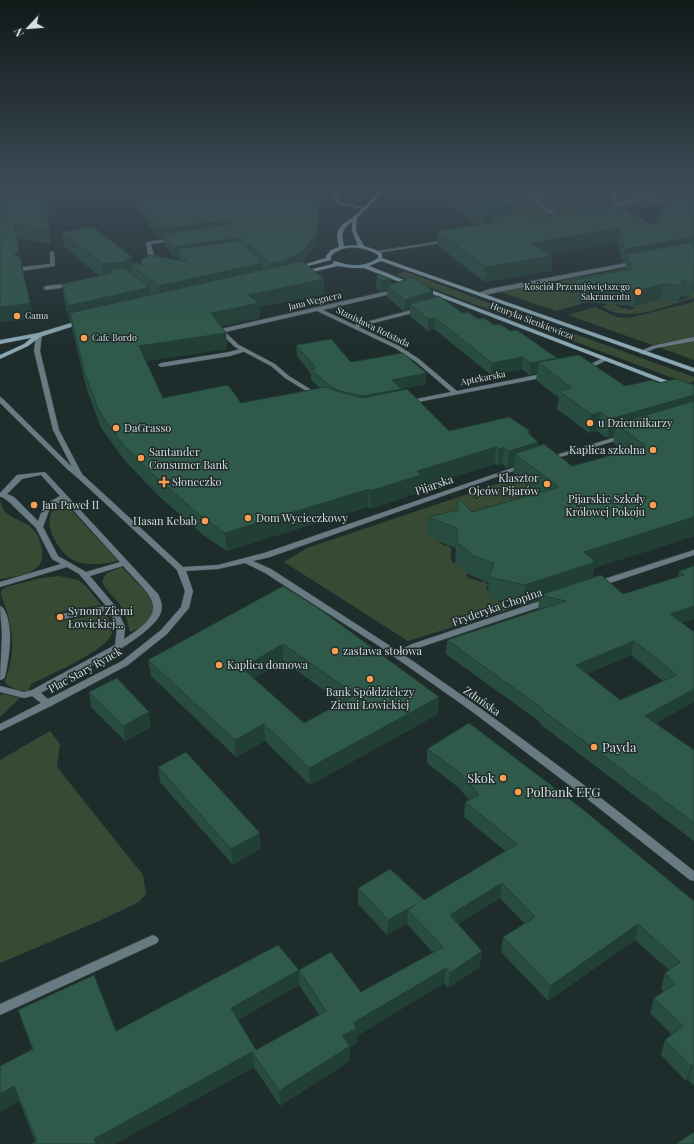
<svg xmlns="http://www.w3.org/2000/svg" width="694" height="1144" font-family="'Playfair Display',serif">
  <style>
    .green { fill: #384a34 }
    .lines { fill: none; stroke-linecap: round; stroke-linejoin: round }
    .lane-casing { stroke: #3c4848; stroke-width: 1 }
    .street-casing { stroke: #3c4848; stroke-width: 1 }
    .secondary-casing { stroke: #3c4848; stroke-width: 1 }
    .lane { fill: #687b82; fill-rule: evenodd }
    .street { fill: #687b82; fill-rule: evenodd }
    .secondary { fill: #8ba9b5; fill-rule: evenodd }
    .wall { fill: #284d40; fill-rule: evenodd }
    .shaded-wall { fill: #213f34 }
    .building { fill: #2f5a4a; stroke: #213f34; fill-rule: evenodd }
    .poi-dot { fill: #fb9e51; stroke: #1f2c2c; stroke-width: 1.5 }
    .labels { text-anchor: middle; stroke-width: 3; stroke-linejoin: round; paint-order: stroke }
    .far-poi-label { font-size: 9px; fill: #d6dede; stroke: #1f2c2c; text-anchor: start }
    .far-street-label { font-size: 9px; fill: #d6dede; stroke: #1f2c2c }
    .poi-label { font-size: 11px; fill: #d6dede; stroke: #1f2c2c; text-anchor: start }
    .street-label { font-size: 11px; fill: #d6dede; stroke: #1f2c2c }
    .near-poi-label { font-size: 13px; fill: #d6dede; stroke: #1f2c2c; text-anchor: start }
  </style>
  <rect width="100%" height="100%" fill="#1f2c2c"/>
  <path class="green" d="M344,188H372C364,196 359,208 346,203L345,199L347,197Z
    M506,188H674L692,200L486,231L435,193Z
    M661,262L574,287L571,289V293L587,302L556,311L500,292Z
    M405,271L473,297L694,377V381L689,384L396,275Z
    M694,289V298C667,305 626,325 602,306L612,303L622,309L625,308L629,310L635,308L631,306L659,298L679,301L691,297L688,293L693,291L689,290Z
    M694,302V360L568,315L595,307L616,317L628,318Z
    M518,477L553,507L440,539L439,543L446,546L448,545L453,551L451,550V560L454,563L459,562L470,572L466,575L469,578L483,582L484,581L490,587L487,586L486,590L493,592L498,597V602L505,604L511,609L408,641L284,562L307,548Z
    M0,500C1,502 2,506 3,509C10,519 26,521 34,530C39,536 41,543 42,550C46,574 19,576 0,579Z
    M64,502L118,561C105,564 91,566 78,562C63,558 46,532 50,517C51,509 57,505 64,502Z
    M122,567L147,593L155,608C150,620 142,628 130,632C128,621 124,610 117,601C112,594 104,589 102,581L107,573Z
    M59,576L78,580L86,586L101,605L55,613L57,622L105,613C108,618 114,626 112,633C108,650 47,676 31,684L28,691L17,690L6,684L5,681C17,648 13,627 1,595V591L6,587L41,578Z
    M4,694L20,698L0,717V695Z
    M50,731L60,744L57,767L143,875L146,894L139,902L99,921L0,963V760Z"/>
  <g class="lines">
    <defs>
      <path id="lane" d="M173,239H175V241L151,244L156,264L154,266H150L146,242Z
        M447,240L449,241V242L377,253L375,252L377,251Z
        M50,251L54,252L55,266L21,271L18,269L21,267L50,264Z
        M73,283L75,284V286L46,290L43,288L46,286Z
        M419,308L421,309V311L354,328L351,326Z
        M244,348L246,349V351L230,356L161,367L158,365L161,363L229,352Z
        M153,935L157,937L159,940L157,943L0,1015V1004Z"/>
      <path id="street" d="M330,188H334L341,202L367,208L365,209L337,204Z
        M382,188H430L428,189H384Z
        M608,188L617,194L619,204L666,188H670L671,189L620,207V209L618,210L616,209L613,195L607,190L532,197L560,217V219H558L527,197L530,195Z
        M636,261L638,262V264L479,296L476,294L489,289Z
        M397,289L400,291L399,292L323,310L399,346L419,359L457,391L546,373L549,375L546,377L408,404L405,402L406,401L451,392L415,361L395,348L317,311L225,332L239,345L275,364L289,376L318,394L319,395L316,397L285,378L271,366L235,347L218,331L221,329Z
        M39,333L42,335L40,351L59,430L82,474L183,567L218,565L264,553L521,465H525L526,466L525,467L270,557L253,561L271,569L398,651L412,644L546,599H552L553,601L552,603L418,648L404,655C504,723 600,796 694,871V881L690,880L581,794L470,710L379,646L265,573L245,563L218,569L186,571L193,591L189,608L167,634L128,665L51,706L0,731V724L41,703L32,696L24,698L0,692V686L24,692L32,690L115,645L117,627L109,610L64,619L61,618L60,616L61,614L106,606L79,574L67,567L0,587V582L61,564L52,559L36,528L8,501L2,497H0V493L17,475L45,472L158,594C161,600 163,606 161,612C154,637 66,679 41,693L48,699L122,661L161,630L181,607L185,591L177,570L80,480L66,468L0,403V397L2,398L72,467L53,430L34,351L36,335ZM41,475L60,496L44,505L38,521L14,497L7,494L22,479ZM64,500L120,562L86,572L58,556L43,527L50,508ZM123,566C153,599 172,609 124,639L125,627L116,607L90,576Z
        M694,337V341L656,348L642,354L639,352L652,346Z
        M605,357L607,358V360L595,366L582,369L579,367L591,364Z
        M623,435L625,436V438L550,460L548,461L545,459L546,458Z
        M694,550V555L601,586H595L594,584L595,582Z
        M0,606C5,608 5,612 7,616C13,636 9,657 5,677L3,679L0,680L2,635Z"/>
      <path id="secondary" d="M383,188H387L357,218L356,231L364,246L376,250L382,253V258L694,368V372L381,261L369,266L414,284V286H410L364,268H352L338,266L303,274L300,272L333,264V262L335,261C349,266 364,268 378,258V255C363,246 343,244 331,256V260L296,269V267L326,258V256L331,250L339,247L337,237L338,230L343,224L357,214ZM352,222V231L358,245L344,246C341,234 342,229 352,222Z
        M422,288H426L694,391V395L422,290Z
        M81,320L83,321V323L40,337L28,346L0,359V355L24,344L31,338L0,344V340L38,333Z"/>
    </defs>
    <use href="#lane" class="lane-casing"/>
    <use href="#street" class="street-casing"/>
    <use href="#secondary" class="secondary-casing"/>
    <use href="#lane" class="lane"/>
    <use href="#street" class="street"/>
    <use href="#secondary" class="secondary"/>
  </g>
  <path class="wall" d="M0,188H68V197L50,198V244L17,238L21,262L33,318L0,322Z
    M121,188L153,191L236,188V189L237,188H321L317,244L303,261L324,294L259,307L260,318L221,326L226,333L227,349L146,361L163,398L241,403L320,388L311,380V374L297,356L296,345L351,362L426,373V384L401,389V391L449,431H530V435L538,442V447L572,466L625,452L613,443L614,436L607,438L597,431L589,433L557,409L559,398L536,380L537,373L529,375L522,369L491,375L434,329L428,331L410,316V309L404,311L387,297V291L381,292L376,288L377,277L391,285L433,291V298L462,313L510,331L557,359L625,386L659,383L694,385V536L594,568L593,578L623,594L678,577L679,571L694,566L681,623L694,632V702L656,723L694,750V841L540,724V722L446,654L447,640L540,609H538L539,600L523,606L487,598L489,583L472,576L455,563L456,548L427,537L428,517L472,512L539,493L513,473L514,466L507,468L502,464L498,466L495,464L421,487V492L370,509L368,507L227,551L203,535L160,497L126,462L101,428L87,390L72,328L71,321L70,322L64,299L62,284L99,276L64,246L62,232L132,257L133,265H141L179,260V257L175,258L164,244L163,238L160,239L131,202V199L123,200ZM631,655L663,681L620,700L587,674Z
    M694,188V290H692L691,297L680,296L679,301L661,299L634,306L573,301V295L575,280L625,270V268L626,263H623L617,242L548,254L552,256L551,271L485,282L437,245V231L480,224L466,214L467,197L533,218L610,207V203L654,225Z
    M283,586L438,714L310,785L265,741L236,757L151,676L148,660ZM283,661L342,703L304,723L254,678Z
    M89,692L149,712L151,727L125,741L91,707Z
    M427,749L694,901V1084L693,1085L688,1080L686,1081L661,1055L665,1040L672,1035L650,1013L654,998L664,992L661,989L665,973L669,970L635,940L548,1001L501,952L503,937L525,924L500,898L458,924L480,967L448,988L444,983L357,1036V1043L350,1047V1061L280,1106L254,1067L115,1144H31L35,1141L19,1101L0,1112V1066L32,1049L23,1025L18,1010L116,1031L299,970L361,992L433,953L407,924L387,935L358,904V888L424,900L505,851L464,817L465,802L469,800L459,788L427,763ZM299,985L319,1015L256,1050L238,1020Z
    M158,767L261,848L233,865L160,782Z"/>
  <path class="shaded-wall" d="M48,188L50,198V244L48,230Z
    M67,188H68V197Z
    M153,188L154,198L130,193L131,199L123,200L122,190Z
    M228,188H236V189L221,206L220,196Z
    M320,188H321L317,244L300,265L271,275L270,264L288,258Z
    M519,204L517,221L497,222L490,217V225L483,226L485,209Z
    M230,220L231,230L163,234V238L160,239L159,229Z
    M15,224L22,265L14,255Z
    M619,228L617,242L530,257L532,243Z
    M694,237V249L627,254L626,263H623L625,249Z
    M241,238L242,249H178L179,257L175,258L174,247Z
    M552,256L551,271L485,282L486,267Z
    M132,257L133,268L131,266L132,273L125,278L112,273L109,270L110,279H104L102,264Z
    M262,263V276L161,300L159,286Z
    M694,278V290H692L694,282Z
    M324,279V294L259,307L260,318L212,328L211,313L248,295Z
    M391,279V289L387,286V291L381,292L382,281Z
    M664,284L661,299L634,306L636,291Z
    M150,287L152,302L70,313L71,321L70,322L68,306Z
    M433,291V302L410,304V309L404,311L405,300Z
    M30,303L33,318L0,322V307Z
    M435,318L434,329L428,331V319Z
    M226,333L227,349L140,362L139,346Z
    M523,357L522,369L491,375L492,363Z
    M557,358L555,369L538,362L537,373L529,375L530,363Z
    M426,373V384L401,389V400L363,407V396L392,380Z
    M694,395V410L616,424L614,436L607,438L610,419Z
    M600,412L597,431L589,433L592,415Z
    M530,431L529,445L538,442L536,459L515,454L514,466L507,468L509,451L527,432Z
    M496,447L495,464L421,487V492L370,509V491L417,471Z
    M504,447L502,464L498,466L499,449Z
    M369,489L368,507L227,551L225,533Z
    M694,517V536L594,568L592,582L540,595L539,600L523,606L525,585L584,552Z
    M694,606V619L667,628L670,614Z
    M634,641L631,655L574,679L576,665Z
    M283,644V661L243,685L242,668Z
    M694,689V702L642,730L645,716Z
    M439,697L438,714L310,785L309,768Z
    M149,712L151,727L125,741L123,726Z
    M264,724L265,741L236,757L235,740Z
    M260,833L261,848L233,865L231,849Z
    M502,883L500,898L448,930L450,915Z
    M415,905L408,910L407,924L387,935L388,920Z
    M638,924L635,940L548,1001L550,986Z
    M482,951L480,967L448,988L450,973Z
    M446,968L444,983L357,1036V1043L350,1047V1061L280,1106L279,1091L342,1036L353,1023Z
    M299,970V985L233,1023L231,1008Z
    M252,1052L254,1067L115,1144H95L94,1139Z
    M693,1065L688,1080L686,1081L691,1066Z
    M14,1086L19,1101L0,1112V1094Z"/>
  <path class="building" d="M0,188H48V230L15,224L19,251L14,255L20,258L30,303L0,307Z
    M121,188H153L122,190Z
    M213,188H228L220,196V200H227L237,188H320L317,234L300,254L288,258V260L270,264L241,238L174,247L163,234L230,224V220L159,229L130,193Z
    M672,188H694V237L625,249L619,228L532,243L552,256L486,267L437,231L497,222L490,217L525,212L533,218L612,206L610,203L654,225Z
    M501,193L519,204L485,209L467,197Z
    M93,227L132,257L124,262L102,264L62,232Z
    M240,241L262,263L159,286L131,266L137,262L141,265V260L149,255L188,262L178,249Z
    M694,242V282L682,281V286L664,284L636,291L575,286V280L632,269L627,254Z
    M302,261L324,279L248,295L259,303L211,313L226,333L139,346L163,398L228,385L241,403L326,387L336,391L363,398L407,389L449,431L509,417L530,431L527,432L538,442L509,451L504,447L499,449L496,447L417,471L421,475L370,491L369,489L225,533L202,517L158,479L123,445L99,411L85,374L70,313Z
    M124,268L150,287L68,306L62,284L112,273L109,270Z
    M378,274L391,279L382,281L377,277Z
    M413,277L433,291L405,300L387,286Z
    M439,296L462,313L468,312L478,319L484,318L494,325L500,324L510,331L517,330L557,358L530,363L523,357L492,363L435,318L428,319L410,304Z
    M331,339L351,362L403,353L426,373L392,380L401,389L363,396L340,391L331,387L311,369L316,368L296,345Z
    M579,355L625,386L652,380L659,383L676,379L694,385V395L610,419L600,412L592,415L559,391L572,388L538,362Z
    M694,401V517L584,552L595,562L525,585L489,577L494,563L474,556L457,542V528L428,517L458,510V498L472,512L559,487L515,454L544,444L572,466L646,446L616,424Z
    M694,566V606L670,614L694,632V689L645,716L694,750V823L542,710L543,709L447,640L566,601L540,595L601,575L623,594L684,575L679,571ZM634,641L677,675L620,700L576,665Z
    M283,586L321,610L439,697L309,768L264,724L235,740L148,660ZM283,644L356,695L304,723L242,668Z
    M117,678L149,712L123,726L89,692Z
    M469,723L580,807L694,901V1066L693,1065L691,1066L665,1040L683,1026L654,998L675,984L665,973L680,962L638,924L550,986L503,937L535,917L502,883L450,915L482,951L450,973L446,968L353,1023L357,1028L342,1036L350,1046L279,1091L252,1052L94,1139L96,1144H31L37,1141L14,1086L0,1094V1066L33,1049L18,1010L94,975L116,1031L278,945L299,970L331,952L361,992L443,947L408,910L415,905L388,920L358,888L390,869L424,900L517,844L465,802L479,795L460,773L427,749ZM299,970L326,1011L256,1050L231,1008Z
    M186,752L260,833L231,849L158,767Z
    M694,1132V1144H676Z"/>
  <linearGradient id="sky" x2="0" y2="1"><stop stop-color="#111818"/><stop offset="0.54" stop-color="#3c4b56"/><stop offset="1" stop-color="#3c4b56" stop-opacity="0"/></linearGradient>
  <rect width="694" height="348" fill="url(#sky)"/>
  <g class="poi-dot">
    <circle cx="638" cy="292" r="4"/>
    <circle cx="17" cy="316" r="4"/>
    <circle cx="84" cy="338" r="4"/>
    <circle cx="590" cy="423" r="4"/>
    <circle cx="116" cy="428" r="4"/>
    <circle cx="653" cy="450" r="4"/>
    <circle cx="141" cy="458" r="4"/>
    <path d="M162 476h4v4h4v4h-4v4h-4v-4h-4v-4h4z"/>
    <circle cx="547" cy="484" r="4"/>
    <circle cx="34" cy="505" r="4"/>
    <circle cx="653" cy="505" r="4"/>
    <circle cx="248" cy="518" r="4"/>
    <circle cx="205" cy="521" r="4"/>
    <circle cx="60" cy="617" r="4"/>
    <circle cx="335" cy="651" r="4"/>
    <circle cx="219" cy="665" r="4"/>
    <circle cx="370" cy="679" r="4"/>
    <circle cx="594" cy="747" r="4"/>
    <circle cx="503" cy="778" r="4"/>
    <circle cx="518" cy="792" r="4"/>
  </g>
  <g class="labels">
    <g class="far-poi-label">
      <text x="630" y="290" text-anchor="end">Kościół Przenajświętszego<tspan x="630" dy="10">Sakramentu</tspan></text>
      <text x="25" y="319">Gama</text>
      <text x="92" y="341">Cafe Bordo</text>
    </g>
    <g class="far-street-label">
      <text transform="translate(315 301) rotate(-13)" y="3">Jana Wegnera</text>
      <text transform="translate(532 321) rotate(21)" y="3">Henryka Sienkiewicza</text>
      <text transform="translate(373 327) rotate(26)" y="3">Stanisława Rotstada</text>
      <text transform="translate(483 378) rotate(-11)" y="3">Aptekarska</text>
    </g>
    <g class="poi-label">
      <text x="598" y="427">u Dziennikarzy</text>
      <text x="124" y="432">DaGrasso</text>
      <text x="645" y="454" text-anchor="end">Kaplica szkolna</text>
      <text x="149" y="456">Santander<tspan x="149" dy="13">Consumer Bank</tspan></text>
      <text x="539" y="482" text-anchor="end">Klasztor<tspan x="539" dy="13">Ojców Pijarów</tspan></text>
      <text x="172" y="486">Słoneczko</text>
      <text x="645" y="503" text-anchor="end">Pijarskie Szkoły<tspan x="645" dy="13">Królowej Pokoju</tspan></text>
      <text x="42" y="509">Jan Paweł II</text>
      <text x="256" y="522">Dom Wycieczkowy</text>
      <text x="197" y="525" text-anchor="end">Hasan Kebab</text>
      <text x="68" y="615">Synom Ziemi<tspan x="68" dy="13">Łowickiej...</tspan></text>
      <text x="343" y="655">zastawa stołowa</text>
      <text x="227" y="669">Kaplica domowa</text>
      <text x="370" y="696" text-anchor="middle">Bank Spółdzielczy<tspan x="370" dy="13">Ziemi Łowickiej</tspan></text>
    </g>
    <g class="street-label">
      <text transform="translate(434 485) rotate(-19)" y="4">Pijarska</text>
      <text transform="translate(497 607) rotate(-19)" y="4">Fryderyka Chopina</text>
      <text transform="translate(85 670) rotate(-29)" y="4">Plac Stary Rynek</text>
      <text transform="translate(482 701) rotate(35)" y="4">Zduńska</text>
    </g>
    <g class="near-poi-label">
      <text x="602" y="752">Payda</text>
      <text x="495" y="783" text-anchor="end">Skok</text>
      <text x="526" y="797">Polbank EFG</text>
    </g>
  </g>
  <g transform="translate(28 28) rotate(244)" stroke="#1f2c2c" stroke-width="3" paint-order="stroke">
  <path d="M0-3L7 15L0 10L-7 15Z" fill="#d6dede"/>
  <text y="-6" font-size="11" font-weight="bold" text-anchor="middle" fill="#d6dede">N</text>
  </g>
</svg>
